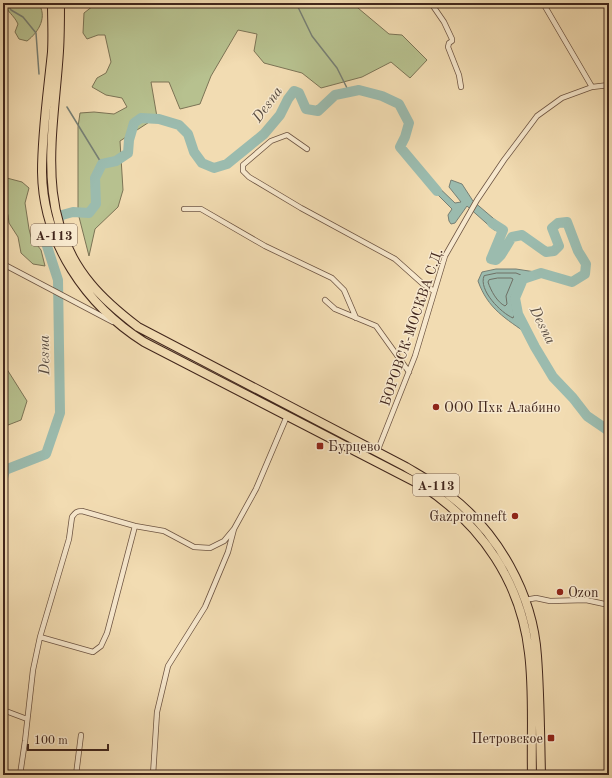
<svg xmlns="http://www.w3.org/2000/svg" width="612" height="778" font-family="'Old Standard TT',serif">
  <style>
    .green { fill: #b7c18f; stroke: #7c7456 }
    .water { fill: #9bbbae; stroke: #777f74 }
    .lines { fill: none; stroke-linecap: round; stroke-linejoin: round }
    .shore { stroke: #6e7065; stroke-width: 1 }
    .stream { stroke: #777f74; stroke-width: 1.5 }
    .river { stroke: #9bbbae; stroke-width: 10 }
    .minor-casing { stroke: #6d5442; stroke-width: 6 }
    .trunk-casing { stroke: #41261c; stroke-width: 10 }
    .minor { stroke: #f7e8cd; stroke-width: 4.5 }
    .trunk { stroke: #f2dcb2; stroke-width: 8 }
    .poi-dot { fill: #8f2418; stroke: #f7e8cd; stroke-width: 1.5 }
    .labels { text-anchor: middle; stroke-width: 3; stroke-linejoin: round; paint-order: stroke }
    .shield { fill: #f7e8cd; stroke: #786051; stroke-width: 1 }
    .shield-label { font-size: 13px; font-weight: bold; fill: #41261c }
    .street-label { font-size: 14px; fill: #41261c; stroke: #f7e8cd }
    .poi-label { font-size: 14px; fill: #41261c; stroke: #f7e8cd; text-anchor: start }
    .water-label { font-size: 15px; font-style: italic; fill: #584b40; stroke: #f7e8cd }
  </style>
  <rect width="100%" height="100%" fill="#f2dcb2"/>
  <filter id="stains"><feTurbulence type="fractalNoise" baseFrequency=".005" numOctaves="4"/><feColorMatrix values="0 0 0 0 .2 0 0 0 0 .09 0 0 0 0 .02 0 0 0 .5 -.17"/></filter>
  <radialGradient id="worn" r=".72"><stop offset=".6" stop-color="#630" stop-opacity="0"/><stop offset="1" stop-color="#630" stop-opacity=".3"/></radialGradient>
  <path class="green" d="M4,3H38C48,16 39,32 27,41L19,39L15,32L18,24C14,15 7,12 4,3Z
    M93,3H352L389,34L402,35L427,60L410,78L391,62L362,77L321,88L302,73L264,63L254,51L257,34L238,30L211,76L200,104L180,109L169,82H151L157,117L120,141L123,190L118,207L95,229L89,256L78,213V127L80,113L94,112L114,114L127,107L122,98L106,95L92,87L97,78L106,73L111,62L105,35H98L87,39L83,33L84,13L93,6Z
    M3,177L22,182L29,188L25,203L29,229L31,237L41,250L45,266L33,264L21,253L18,237L9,223L8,215L5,208H3Z
    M3,363L27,401L21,420L3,427Z"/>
  <path class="water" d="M431,180L455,203L461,202L449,187L451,180L462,184L473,201L500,224L503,230H494L467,206L455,223L451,224L449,221L448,215L452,209L429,186L428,181Z
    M496,269H516L542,273L524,279L515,298L518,314L529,335C505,318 488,309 478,281L482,272Z"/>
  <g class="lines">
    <path class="shore" d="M497,273H516L521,275L511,297L514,315L513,318C501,313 478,290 484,276Z
      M498,278H511L513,279L506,296L507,304L505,306C497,302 491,291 488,282L489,280Z"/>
    <path class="stream" d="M7,3L11,10L23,17L36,33L39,74
      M296,3L312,36L337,68L349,92
      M67,107L102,164"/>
    <path class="river" d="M492,223L503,230L491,259L496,260L501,255L512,237L522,235L546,252L554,251L559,246L552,228L558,223L567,222L578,251L586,264L585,274L572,282L541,273L523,279L515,298L518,314L535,347L553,377L573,398L587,416L609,431
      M3,478L5,470L46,454L60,413L58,280L46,243L50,230L62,215L73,212L89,213L96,204L95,178L102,164L116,161L128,153L129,140L134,123L141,118L159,119L179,125L188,134L194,152L202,163L214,168L227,164L264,134L280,115L288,99L294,91L299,93L306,109L318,111L335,95L359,90L382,96L399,104L409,123L405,137L400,147L437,191"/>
    <defs>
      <path id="minor" d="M434,3L433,6L444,22L452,39V41L449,43L448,47L459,75L461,87
        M543,3L592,87
        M307,149L287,135L271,141L243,165V171L249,177L301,208L395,259L423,284L434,291
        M184,209H201L265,246L332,278L344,290L356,318
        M3,264L113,322
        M325,300L335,309L376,326L409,372
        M377,452L415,356L445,256L477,200L504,160L537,116L562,98L592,87L609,85
        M525,600L536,598L550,601L586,600L609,605
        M40,637L93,652L101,646L107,633L135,526
        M3,710L27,719
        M20,775L25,741L33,670L40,637L69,539L72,517C75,513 76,511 82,511L135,526L164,531L194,547L210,548L224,541L234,529
        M76,775L81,735
        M153,775L157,712L168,666L205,607L228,552L234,529L256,489L287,416"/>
      <path id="trunk" d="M52,3C52,19 53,36 52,52C48,92 42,132 42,172C43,243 86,305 144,342L423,486C482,525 521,582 529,653C534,692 531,736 532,775
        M60,3C60,19 60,35 59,51C54,132 33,215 91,284C105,301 121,314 138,327L406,467C421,476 436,484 449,495C498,532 533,594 537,656C540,696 540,736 541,775"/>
    </defs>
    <use href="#minor" class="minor-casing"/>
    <use href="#trunk" class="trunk-casing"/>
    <use href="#minor" class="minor"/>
    <use href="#trunk" class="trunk"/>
  </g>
  <g class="poi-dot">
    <circle cx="436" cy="407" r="4"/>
    <rect x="316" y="442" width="8" height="8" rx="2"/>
    <circle cx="515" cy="516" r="4"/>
    <circle cx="560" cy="592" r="4"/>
    <rect x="547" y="734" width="8" height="8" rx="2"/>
  </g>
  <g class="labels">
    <g class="shield">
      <rect x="31" y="224" width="46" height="22" rx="3"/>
      <rect x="413" y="474" width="46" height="22" rx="3"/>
    </g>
    <g class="shield-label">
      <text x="54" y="240">А-113</text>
      <text x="436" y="490">А-113</text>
    </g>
    <g class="street-label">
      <text transform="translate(411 327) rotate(-71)" y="5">БОРОВСК-МОСКВА С.Д.</text>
    </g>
    <g class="poi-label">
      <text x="444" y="412">ООО Пхк Алабино</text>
      <text x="328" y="451">Бурцево</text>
      <text x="507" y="521" text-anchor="end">Gazpromneft</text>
      <text x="568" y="597">Ozon</text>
      <text x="543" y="743" text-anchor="end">Петровское</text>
    </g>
    <g class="water-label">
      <text transform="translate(267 104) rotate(-54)" y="5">Desna</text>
      <text transform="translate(543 325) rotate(63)" y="5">Desna</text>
      <text transform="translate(44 355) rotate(-91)" y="5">Desna</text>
    </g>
  </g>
  <rect width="612" height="778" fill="none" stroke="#f2dcb2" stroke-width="16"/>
  <rect x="4" y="4" width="604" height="770" fill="none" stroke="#41261c" stroke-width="2"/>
  <rect x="8" y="8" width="596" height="762" fill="none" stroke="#41261c"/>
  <path d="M28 744v6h80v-6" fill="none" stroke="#41261c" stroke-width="2"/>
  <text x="34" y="744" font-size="12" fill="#41261c" stroke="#f7e8cd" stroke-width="3" paint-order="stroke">100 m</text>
  <rect width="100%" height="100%" filter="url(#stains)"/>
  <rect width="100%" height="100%" fill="url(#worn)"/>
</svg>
